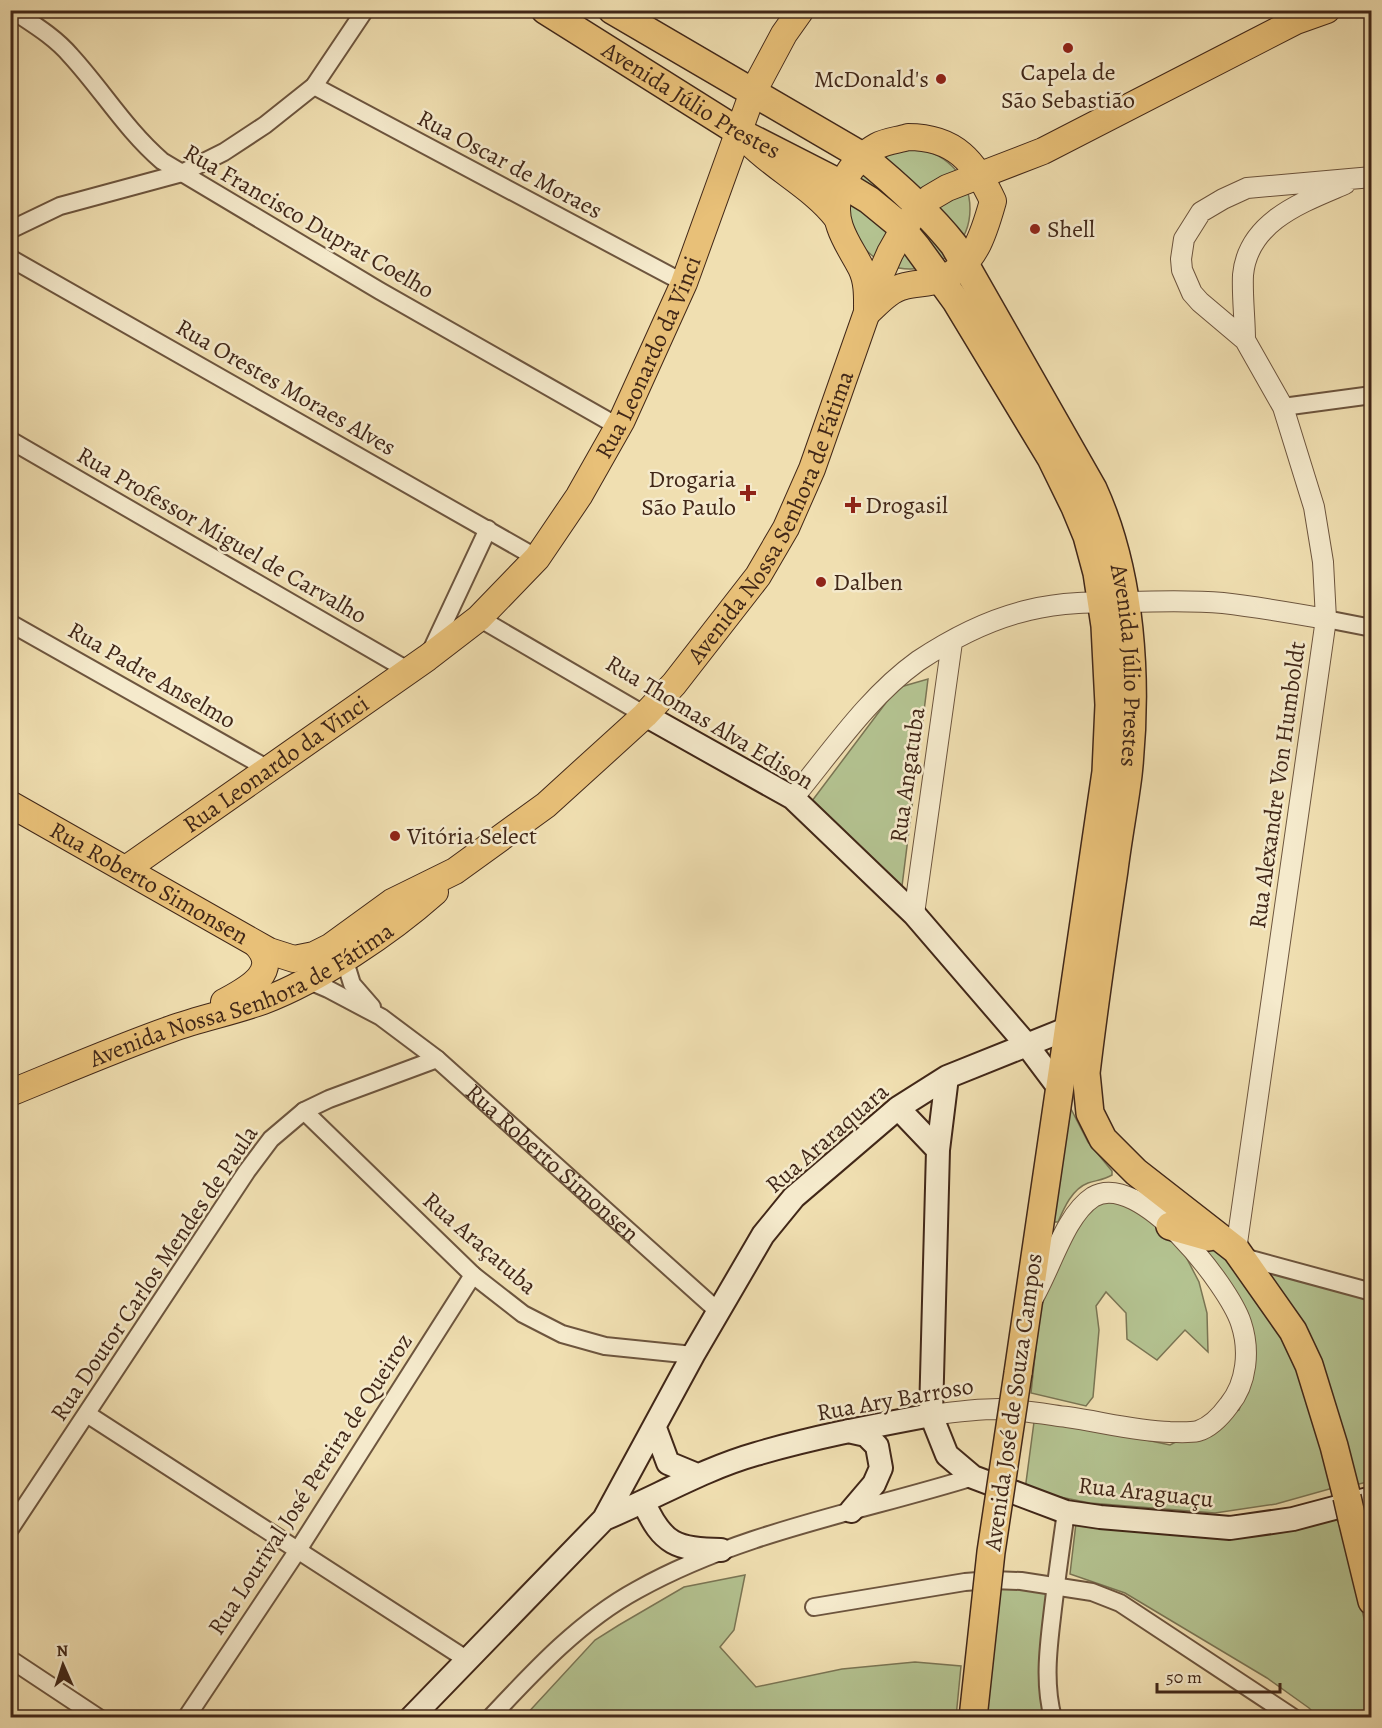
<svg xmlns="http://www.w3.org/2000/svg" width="1382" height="1728" font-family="Alegreya,serif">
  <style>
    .green { fill: #b4c391; stroke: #7a7554; stroke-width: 1.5 }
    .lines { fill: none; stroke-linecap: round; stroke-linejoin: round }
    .minor-casing { stroke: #6d553e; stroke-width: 20 }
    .tertiary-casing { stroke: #6d553e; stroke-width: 22 }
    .secondary-casing { stroke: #412718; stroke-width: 26 }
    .primary-casing { stroke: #412718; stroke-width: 28 }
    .trunk-casing { stroke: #412718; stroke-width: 30 }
    .minor { stroke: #f5eacc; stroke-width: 16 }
    .tertiary { stroke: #f5eacc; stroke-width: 20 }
    .secondary { stroke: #f5eacc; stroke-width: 22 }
    .primary { stroke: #e8c078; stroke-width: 26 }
    .trunk { stroke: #e8c078; stroke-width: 27 }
    .trunk-bridge-casing { stroke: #412718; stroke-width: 30; stroke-linecap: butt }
    .trunk-bridge { stroke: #e8c078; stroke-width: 27 }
    .poi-dot { fill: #8f2418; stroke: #f5eacc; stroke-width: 2 }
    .labels { text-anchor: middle; stroke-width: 5; stroke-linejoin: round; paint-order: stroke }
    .poi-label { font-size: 24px; fill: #412718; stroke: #f5eacc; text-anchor: start }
    .street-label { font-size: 24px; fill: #412718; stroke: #f5eacc }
  </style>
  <rect width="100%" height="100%" fill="#f0dfb1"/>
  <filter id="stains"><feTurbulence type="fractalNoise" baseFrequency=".00333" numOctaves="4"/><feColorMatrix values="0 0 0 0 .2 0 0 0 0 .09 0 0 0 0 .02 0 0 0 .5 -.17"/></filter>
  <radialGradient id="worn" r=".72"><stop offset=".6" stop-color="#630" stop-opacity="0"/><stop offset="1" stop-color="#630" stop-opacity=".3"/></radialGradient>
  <path class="green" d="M850 209a60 60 0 1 1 120 0a60 60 0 1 1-120 0Z
    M928,679L901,894L812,801L897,688Z
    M1070,1107L1088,1142L1112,1171V1175C1104,1180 1097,1180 1088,1183C1072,1189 1064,1208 1058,1222H1050Z
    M1099,1199L1123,1200L1168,1234L1185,1255L1199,1282L1207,1313L1208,1352L1185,1330L1157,1360L1127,1339L1126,1313L1106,1292L1096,1306L1099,1330L1093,1397L1086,1406L1031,1393L1040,1309L1074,1229Z
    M1209,1247L1233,1266L1254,1288L1291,1353L1333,1488L1276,1504L1215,1513L1090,1503L1025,1490L1034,1422L1079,1426L1170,1445L1239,1410L1252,1369L1202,1253Z
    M1260,1266L1371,1297V1481L1351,1486Z
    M1340,1517L1371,1648V1717H1318L1309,1708L1267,1678L1125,1593L1070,1574L1076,1523Z
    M745,1575L734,1630L720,1647L756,1687L842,1669L915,1662L961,1666L956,1717H524L595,1640L619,1625L684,1587Z
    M992,1580L1056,1586L1048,1717L974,1718Z"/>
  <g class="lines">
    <defs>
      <g id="minor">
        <path d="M12,10C33,24 55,37 71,56C103,91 126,130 162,161L380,291L619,427"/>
        <path d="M314,86L684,283"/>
        <path d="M10,230L60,206L182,173L224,152L265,125L314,86L365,10"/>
        <path d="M10,258L537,558"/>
        <path d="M1283,407L1372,395"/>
        <path d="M10,440L409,671"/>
        <path d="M479,618L645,715"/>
        <path d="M1326,619L1372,628"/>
        <path d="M10,623L270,770"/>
        <path d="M430,653L488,529"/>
        <path d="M344,958L352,984L372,1007"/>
        <path id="s1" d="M307,980L328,989L381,1017L437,1059L719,1312"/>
        <path d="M304,1111L473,1275L523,1314L562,1334L605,1346L693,1355"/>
        <path d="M1243,1257L1372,1292"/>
        <path d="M87,1414L466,1659"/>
        <path d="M10,1529L247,1171L271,1139L304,1111L329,1099L437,1059"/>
        <path d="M814,1607L965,1582L992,1580L1021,1581L1092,1592L1120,1603L1294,1718"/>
        <path d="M10,1659L99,1718"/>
        <path d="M186,1718L298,1550L473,1275"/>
        <path d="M490,1718C534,1671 580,1621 637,1590C741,1532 860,1512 973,1477"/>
        <path d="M1053,1718C1044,1685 1048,1650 1052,1617C1056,1582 1061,1547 1066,1512"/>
      </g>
      <path id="tertiary" d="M1245,340C1245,319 1242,296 1243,275C1248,221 1303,202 1345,184
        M793,798C832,751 868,697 918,661C951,639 990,619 1029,610C1061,602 1095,602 1128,602C1160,601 1192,600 1223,603C1258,607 1292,613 1326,619
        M914,914L952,642
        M1236,1250L1326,619L1323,562L1314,507L1283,407L1245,340L1200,302L1192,293L1182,270L1181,259L1184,239L1201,212L1223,199L1247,188L1372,177
        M931,1415C953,1412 977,1409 999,1409C1021,1410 1045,1414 1067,1417C1102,1422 1135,1431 1170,1432C1179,1432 1189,1433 1198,1431C1211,1427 1221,1416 1229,1405C1247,1383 1250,1350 1241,1323C1229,1286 1139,1169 1093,1197C1065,1215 1051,1268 1033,1298"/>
      <path id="secondary" d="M645,715L793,798L914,914L1026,1044L1059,1088
        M947,1077L938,1150L931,1415L947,1455L973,1477L1066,1512L1100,1517L1230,1528L1293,1519L1372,1498
        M898,1108L938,1150
        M655,1428L668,1463L697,1475
        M848,1431L866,1435L877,1446L881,1468L874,1484L851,1511
        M644,1503C662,1544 677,1550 721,1550
        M604,1519L693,1355L763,1235L794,1197L898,1108L947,1077L1069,1028
        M411,1718L604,1519C655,1498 703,1469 756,1454C814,1437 873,1426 931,1415"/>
      <g id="primary">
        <path d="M908,137C955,137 975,162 993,201C984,233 975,266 941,279C929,284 917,283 905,286C890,289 878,303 867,313C867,298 868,282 861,268C854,254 845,242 840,227C829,196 850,161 877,146C886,141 899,140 908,137Z"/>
        <path d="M750,143C777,170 814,188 837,218"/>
        <path id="s2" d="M10,804L269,951L294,959L314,955L330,947L392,902L455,871L546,805L645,715L674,684L758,576L786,528L812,469L879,278L890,253L903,230L919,207L930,198L947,188L1043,151L1296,21L1327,10"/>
        <path id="s3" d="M126,869L427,658L479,618L537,558L579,496L622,420L684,283L753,92L784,34L801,10"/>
        <path d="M224,1002C244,991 282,973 257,945"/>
        <path id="s4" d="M10,1093C64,1071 117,1048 171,1029C201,1018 233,1012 263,1001C319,980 390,932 435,892"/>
      </g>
      <g id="trunk">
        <path id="s5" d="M545,10L739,132L851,189L869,200L897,223L916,246L956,301L1051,458L1075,507L1087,536L1097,573L1105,626L1109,705L1106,772L1018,1373"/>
        <path id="s6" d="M612,10L862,156C895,183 928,212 954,245L1093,489C1132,574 1138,682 1128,775C1124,807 1118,838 1114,870C1104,937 1094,1005 1086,1073L1090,1113L1103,1139L1136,1172L1236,1250L1293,1331L1309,1365L1334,1446L1347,1497"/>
        <path d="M1170,1226L1209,1237"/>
        <path d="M1352,1519L1372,1601"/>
      </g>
    </defs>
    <use href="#minor" class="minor-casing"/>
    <use href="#tertiary" class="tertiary-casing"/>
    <use href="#secondary" class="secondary-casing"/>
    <use href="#primary" class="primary-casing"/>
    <use href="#trunk" class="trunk-casing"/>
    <use href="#minor" class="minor"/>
    <use href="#tertiary" class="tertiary"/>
    <use href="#secondary" class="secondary"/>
    <use href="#primary" class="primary"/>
    <use href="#trunk" class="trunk"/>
    <defs>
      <path id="trunk-bridge" d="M1347,1497L1352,1519
        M973,1718L991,1552L1018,1373"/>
    </defs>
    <use href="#trunk-bridge" class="trunk-bridge-casing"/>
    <use href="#trunk-bridge" class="trunk-bridge"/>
  </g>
  <g class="poi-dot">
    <circle cx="1068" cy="48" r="6"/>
    <circle cx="941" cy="79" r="6"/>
    <circle cx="1035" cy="229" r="6"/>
    <path d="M745 484h6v6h6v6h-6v6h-6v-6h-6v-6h6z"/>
    <path d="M850 496h6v6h6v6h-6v6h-6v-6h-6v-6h6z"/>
    <circle cx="821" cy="582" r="6"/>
    <circle cx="395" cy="836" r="6"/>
  </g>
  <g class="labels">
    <g class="poi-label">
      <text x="1068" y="80" text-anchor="middle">Capela de<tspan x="1068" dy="28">São Sebastião</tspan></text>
      <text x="929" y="87" text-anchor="end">McDonald's</text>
      <text x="1047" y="237">Shell</text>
      <text x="736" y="487" text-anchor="end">Drogaria<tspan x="736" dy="28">São Paulo</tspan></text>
      <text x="865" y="513">Drogasil</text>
      <text x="833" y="590">Dalben</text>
      <text x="407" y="844">Vitória Select</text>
    </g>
    <g class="street-label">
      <text dy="8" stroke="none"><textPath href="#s5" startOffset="172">Avenida Júlio Prestes</textPath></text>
      <text transform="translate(510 164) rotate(28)" y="8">Rua Oscar de Moraes</text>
      <text transform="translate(309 221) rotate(30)" y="8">Rua Francisco Duprat Coelho</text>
      <text dy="8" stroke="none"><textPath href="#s3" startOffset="747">Rua Leonardo da Vinci</textPath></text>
      <text transform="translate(286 387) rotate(30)" y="8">Rua Orestes Moraes Alves</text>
      <text dy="8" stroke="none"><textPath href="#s2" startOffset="993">Avenida Nossa Senhora de Fátima</textPath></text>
      <text transform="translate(222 535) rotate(30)" y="8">Rua Professor Miguel de Carvalho</text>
      <text dy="8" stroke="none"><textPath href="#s6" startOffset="880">Avenida Júlio Prestes</textPath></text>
      <text transform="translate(152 675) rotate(30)" y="8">Rua Padre Anselmo</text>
      <text transform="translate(710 722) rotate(31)" y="8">Rua Thomas Alva Edison</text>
      <text dy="8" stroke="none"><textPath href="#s3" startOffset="183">Rua Leonardo da Vinci</textPath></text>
      <text transform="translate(907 775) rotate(-82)" y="8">Rua Angatuba</text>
      <text transform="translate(1277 785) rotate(-82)" y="8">Rua Alexandre Von Humboldt</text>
      <text dy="8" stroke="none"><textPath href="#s2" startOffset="160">Rua Roberto Simonsen</textPath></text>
      <text dy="8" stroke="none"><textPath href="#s4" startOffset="252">Avenida Nossa Senhora de Fátima</textPath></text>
      <text transform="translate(827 1138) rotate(-41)" y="8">Rua Araraquara</text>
      <text dy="8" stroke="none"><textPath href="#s1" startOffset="308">Rua Roberto Simonsen</textPath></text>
      <text transform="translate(480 1243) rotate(41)" y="8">Rua Araçatuba</text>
      <text transform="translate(154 1273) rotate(-56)" y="8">Rua Doutor Carlos Mendes de Paula</text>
      <text transform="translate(895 1399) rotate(-10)" y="8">Rua Ary Barroso</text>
      <text transform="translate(1013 1402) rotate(-82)" y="8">Avenida José de Souza Campos</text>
      <text transform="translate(310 1484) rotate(-57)" y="8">Rua Lourival José Pereira de Queiroz</text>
      <text transform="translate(1146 1492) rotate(6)" y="8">Rua Araguaçu</text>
    </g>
  </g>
  <rect width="1382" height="1728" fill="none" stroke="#f0dfb1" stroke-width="36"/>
  <rect x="12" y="12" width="1358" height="1704" fill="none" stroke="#412718" stroke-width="3"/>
  <rect x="18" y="18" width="1346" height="1692" fill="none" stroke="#412718" stroke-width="1.5"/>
  <g transform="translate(63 1665) rotate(357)" stroke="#f5eacc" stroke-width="4.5" paint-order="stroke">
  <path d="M0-4.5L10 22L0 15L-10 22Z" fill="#412718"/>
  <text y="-9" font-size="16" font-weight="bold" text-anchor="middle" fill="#412718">N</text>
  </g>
  <path d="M1157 1683v9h123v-9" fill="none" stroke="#412718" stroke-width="3"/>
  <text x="1166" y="1683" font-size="18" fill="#412718" stroke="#f5eacc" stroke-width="4.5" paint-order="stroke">50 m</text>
  <rect width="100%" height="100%" filter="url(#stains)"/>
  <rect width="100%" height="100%" fill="url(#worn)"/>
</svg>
